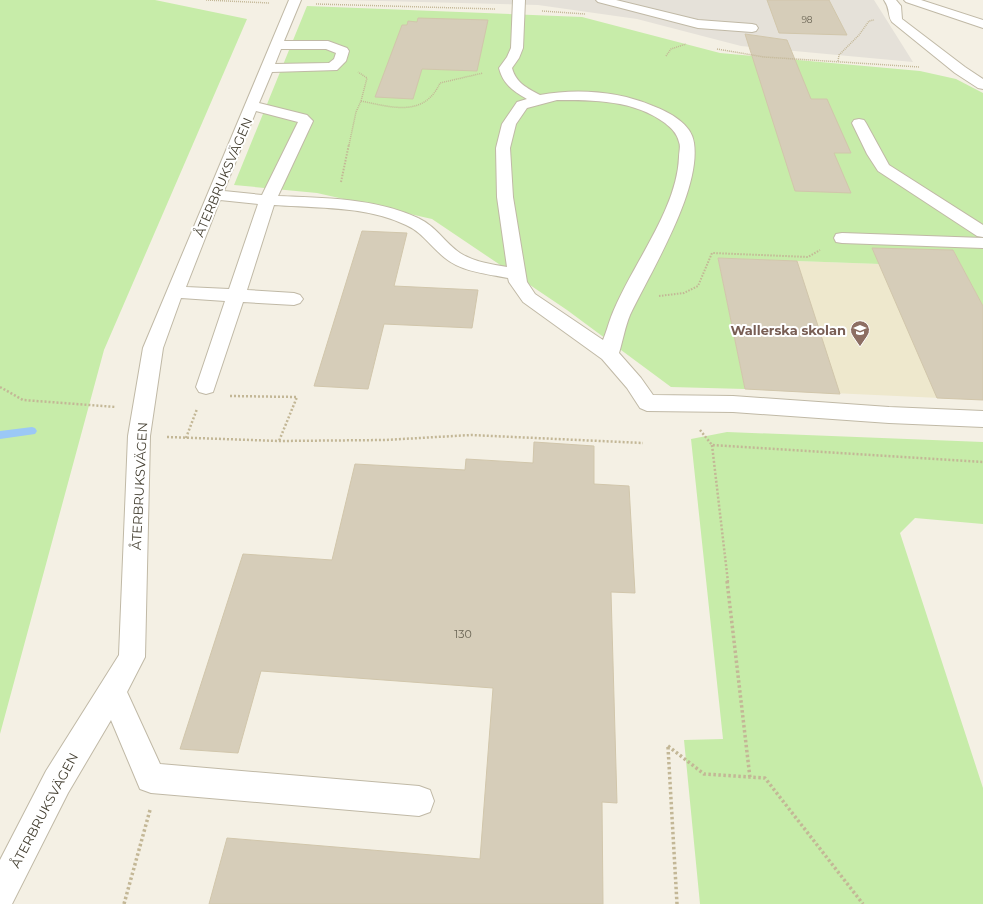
<svg xmlns="http://www.w3.org/2000/svg" width="983" height="904" font-family="Montserrat,sans-serif">
  <style>
    .industrial { fill: #e5e1d9 }
    .education { fill: #eee8cd }
    .green { fill: #c7eca9 }
    .lines { fill: none; stroke-linecap: round; stroke-linejoin: round }
    .stream { fill: #9bc8f6; fill-rule: evenodd }
    .building { fill: #d6cdb9; stroke: #d1c6ab }
    .minor-casing { stroke: #c0b9a6; stroke-width: 2 }
    .path-far3 { stroke: #c3b796; stroke-width: 1.5; stroke-dasharray: 1 1; stroke-linecap: butt }
    .path-far2 { stroke: #c3b796; stroke-width: 2; stroke-dasharray: 1.5 1.5; stroke-linecap: butt }
    .path-far1 { stroke: #c3b796; stroke-width: 2.5; stroke-dasharray: 2 2; stroke-linecap: butt }
    .path { stroke: #c3b796; stroke-width: 3.5; stroke-dasharray: 2.5 2.5; stroke-linecap: butt }
    .minor { fill: #fff; fill-rule: evenodd }
    .labels { text-anchor: middle; stroke-width: 4; stroke-linejoin: round; paint-order: stroke }
    .far-number-label { font-size: 9px; fill: #6a6454 }
    .number-label { font-size: 11px; fill: #6a6454 }
    .street-label { font-size: 13px; fill: #464133; stroke: #fff }
    .education-label { font-size: 13px; font-weight: bold; fill: #785e54; stroke: #fff; text-anchor: end }
  </style>
  <rect width="100%" height="100%" fill="#f4f0e4"/>
  <path class="industrial" d="M342,0H874L913,62L741,46L637,19L538,5Z"/>
  <path class="education" d="M873,248L953,250L983,306V400L745,389L718,258L879,264Z"/>
  <path class="green" d="M0,0H155L247,19L104,350L0,734Z
    M307,6L582,17L720,53L920,71L956,79L983,93V306L953,250L873,248L880,264L718,258L745,389L671,387L567,310L432,219L317,193L234,185Z
    M727,432L983,442V524L915,518L900,533L983,788V904H700L684,740L723,739L691,439Z"/>
  <g class="lines">
    <path class="stream" d="M32,427L35,428L37,431L35,434L0,439V431Z"/>
  </g>
  <path class="building" d="M767,0H829L847,35L779,33Z
    M418,18L488,20L477,71L422,69L413,99L375,97L402,25H407L408,21L417,22Z
    M745,34L787,40L811,99H827L851,153H834L851,193L795,191Z
    M362,231L407,233L394,286L478,290L472,328L384,324L368,389L314,386Z
    M872,248L953,250L983,306V400L937,398Z
    M718,258L797,261L840,394L745,389Z
    M534,442L594,446V484L629,486L635,593L611,592L617,803L602,802L603,904H209L227,838L480,859L493,688L261,671L238,753L180,749L243,554L332,560L355,464L465,470L466,459L533,463Z"/>
  <g class="lines">
    <defs>
      <path id="minor" d="M289,0H301L284,41H328L347,48L349,51L346,61L337,70L272,72L259,103L307,115L313,121L278,196C324,198 376,198 418,218C436,226 445,243 460,253C474,262 491,264 507,267L497,197L496,148L502,124L517,102L527,99C513,91 503,84 499,68L507,57L511,48L513,0H525L523,48L519,58L512,68C516,83 527,88 540,95C576,88 619,91 653,106C669,112 692,124 694,143C701,191 651,271 630,315C625,327 623,340 619,353L641,378L653,395L733,396L889,407L983,411V427L889,423L733,412L647,411L640,408L627,388L602,359L523,302L509,282L508,278C488,274 462,272 445,258C431,247 422,232 406,225C366,206 317,208 274,205L247,290L294,293L300,295L303,299L300,303L294,305L243,302L213,392L206,394L199,392L196,387L225,301L181,298L163,348L150,436L145,657L127,692L160,764L419,786L430,790L434,801L430,812L419,816L151,793L140,789L111,720L68,793L12,904H0V860L46,771L119,655L128,436L143,348ZM281,49H326L336,53L334,59L329,63L275,64ZM557,100C594,100 634,100 665,123C671,128 677,133 679,142C681,146 679,152 679,157C677,211 630,267 611,317C608,325 606,333 603,340L535,294L527,282L513,197L510,148L516,124L527,108ZM256,111L298,122L262,195L224,191ZM220,200L258,204L229,289L186,287Z
        M596,0H616L698,20L752,24L756,25L758,28L756,31L752,32L698,28L598,2Z
        M884,0H896L901,6L902,19L965,67L983,79V89L978,88L955,73L892,22C887,15 891,10 884,0Z
        M904,0H921L983,20V28L906,2Z
        M859,119L864,120L866,123L889,165L983,225V237L977,236L878,171L867,154L852,123L854,120Z
        M842,233L983,238V248L842,243L836,242L834,238L836,234Z"/>
    </defs>
    <use href="#minor" class="minor-casing"/>
    <path class="path-far3" d="M206,0L269,3
      M316,4L495,9
      M542,11L585,14
      M717,49L764,57L919,67
      M666,56L671,49L686,44
      M838,61L839,55L859,35L869,21L874,20
      M361,101C391,107 424,118 440,83L483,73
      M349,145L356,112L361,101L367,78L358,72"/>
    <path class="path-far2" d="M341,182L349,144
      M659,296L684,293L698,286L712,253L808,257L820,250"/>
    <path class="path-far1" d="M0,387L23,400L116,407
      M230,396L297,397L279,441
      M700,430L712,445L983,462
      M167,437L279,441L385,440L471,435L643,443
      M186,438L197,409
      M712,445L728,582"/>
    <path class="path" d="M727,581L750,778
      M668,746L704,774L765,778L863,904
      M668,747L677,904
      M124,904L150,810"/>
    <use href="#minor" class="minor"/>
  </g>
  <defs>
    <symbol id="school-pin" viewBox="-11 -11 22 30"><path d="M0 17L-7.5 6A9.5 9.5 0 1 1 7.5 6Z" fill="#8d6e63" stroke="#fff"/><path d="M0-5L7-2L0 1L-7-2ZM-4 1L0 2.5L4 1V4Q0 6-4 4Z" fill="#fff"/></symbol>
  </defs>
  <g fill-rule="evenodd">
    <use href="#school-pin" x="849" y="319" width="22" height="30"/>
  </g>
  <g class="labels">
    <g class="far-number-label">
      <text x="807" y="23">98</text>
    </g>
    <g class="number-label">
      <text x="463" y="638">130</text>
    </g>
    <g class="street-label">
      <text transform="translate(223 177) rotate(-67)" y="5">ÅTERBRUKSVÄGEN</text>
      <text transform="translate(139 486) rotate(-87)" y="5">ÅTERBRUKSVÄGEN</text>
      <text transform="translate(44 810) rotate(-62)" y="5">ÅTERBRUKSVÄGEN</text>
    </g>
    <g class="education-label">
      <text x="846" y="335">Wallerska skolan</text>
    </g>
  </g>
</svg>
